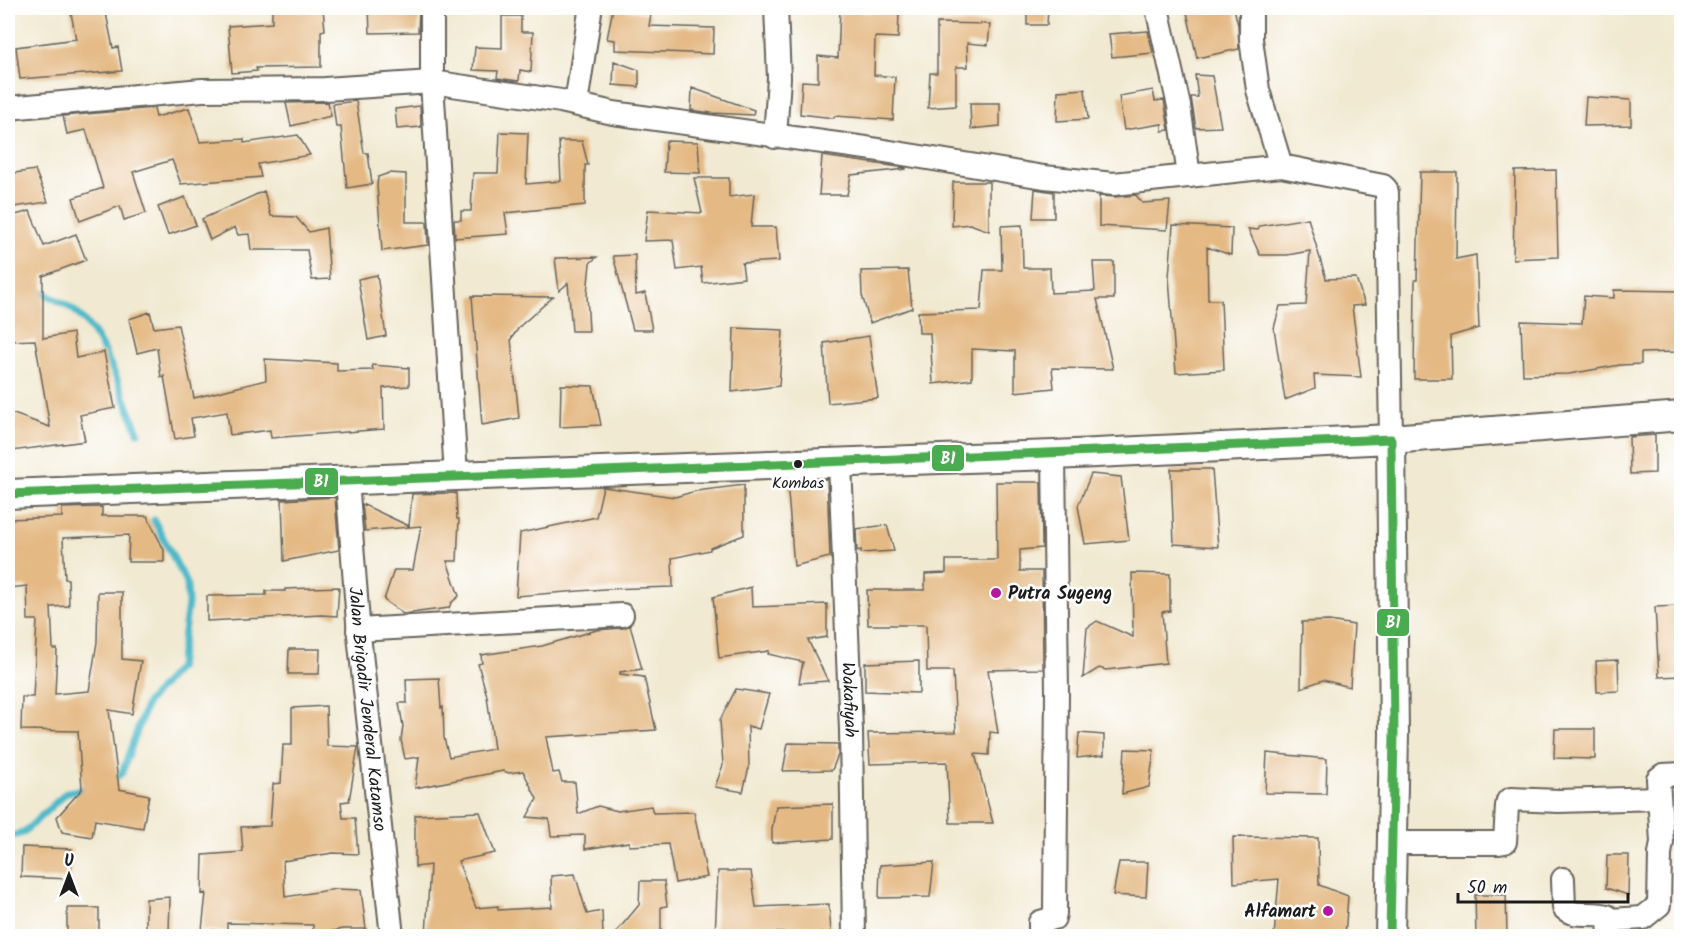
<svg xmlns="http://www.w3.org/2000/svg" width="1689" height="944" font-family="Kalam,sans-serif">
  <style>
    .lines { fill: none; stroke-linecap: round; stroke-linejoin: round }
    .stream { stroke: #4db9c9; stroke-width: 7 }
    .building { fill: #e4b984 }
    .minor-casing { stroke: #67645b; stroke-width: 26 }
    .major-casing { stroke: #67645b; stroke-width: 32 }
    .minor { stroke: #fff; stroke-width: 22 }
    .major { stroke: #fff; stroke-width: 28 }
    .bus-1-casing { stroke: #fff; stroke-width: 14 }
    .bus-1 { stroke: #4bab50; stroke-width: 9 }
    .bus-dot { fill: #1c1c1c; stroke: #fff; stroke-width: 2 }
    .poi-dot { fill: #b5179e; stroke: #fff; stroke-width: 2 }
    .labels { text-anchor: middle; stroke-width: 5; stroke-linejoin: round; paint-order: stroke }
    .bus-label { font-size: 16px; fill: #1c1c1c; stroke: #fff }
    .poi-label { font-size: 18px; font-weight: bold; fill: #1c1c1c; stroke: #fff; text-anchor: start }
    .street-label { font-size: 18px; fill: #1c1c1c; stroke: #fff }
    .line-badge { stroke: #fff; stroke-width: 2 }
    .badge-label { font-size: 16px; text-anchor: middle; font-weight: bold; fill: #fff }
  </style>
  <rect width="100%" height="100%" fill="#fff"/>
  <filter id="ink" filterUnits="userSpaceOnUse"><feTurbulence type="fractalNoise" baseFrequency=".0167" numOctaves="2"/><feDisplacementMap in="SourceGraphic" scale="12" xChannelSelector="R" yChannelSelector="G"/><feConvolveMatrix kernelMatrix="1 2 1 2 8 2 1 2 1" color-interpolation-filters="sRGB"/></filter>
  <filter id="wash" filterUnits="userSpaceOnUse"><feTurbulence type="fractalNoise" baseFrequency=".008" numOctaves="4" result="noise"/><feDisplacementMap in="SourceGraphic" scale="24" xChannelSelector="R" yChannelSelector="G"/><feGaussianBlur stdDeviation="1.35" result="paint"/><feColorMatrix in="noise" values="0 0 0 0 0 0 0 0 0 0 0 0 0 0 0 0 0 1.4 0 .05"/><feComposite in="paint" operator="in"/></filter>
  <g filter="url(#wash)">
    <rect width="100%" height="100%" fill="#f1e9d1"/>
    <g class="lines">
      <path class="stream" d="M37,290C50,297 66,303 77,313C105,339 123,396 138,432
        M111,781L122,773L147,703L179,667L188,604L187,584L154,520
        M8,837L23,833L67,792L90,788"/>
    </g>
    <g id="blocks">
      <path class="building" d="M70,8H105L113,48L118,47L122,71L20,79L16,47L76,39Z
        M272,8H323L325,30L321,31V67L256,68L257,71L232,73L228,26L272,23Z
        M369,8H419L418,32L370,33Z
        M613,8L651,14L649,26L714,28L713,54L615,50V40L607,39Z
        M840,8H860V12L899,13L898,38L875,37L874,75L895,77L893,120L835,116L834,118L800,114L802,81L818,82V56L838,58Z
        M1027,8H1048L1047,25H1027Z
        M1186,8H1234L1238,25L1239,49L1197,58Z
        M502,16H521V32H533L531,72L520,70L519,81L497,78L498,71L473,70L475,47L502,48Z
        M937,23L990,24L988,45L967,43L968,67H956V106L928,108L930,73H937Z
        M1148,31L1153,53L1112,57L1109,34Z
        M614,61L639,70V87L613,85Z
        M1195,75L1212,76L1221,127L1196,128L1191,97H1198Z
        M692,88L754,110L753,115L711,113L691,110Z
        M1085,89L1088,119L1057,121L1058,91Z
        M1153,90L1155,101L1164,100L1169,130L1162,131V124L1124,130L1119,96Z
        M1586,97L1631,100V125L1584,126Z
        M356,101L364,153H368L372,184L347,188L341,127H336L333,104Z
        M328,102L331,116L291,126L286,103Z
        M970,103H1000V126L971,129Z
        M420,106L421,127L397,129L395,109Z
        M154,108L156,117L189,108L200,142L244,139V143L298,135L310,155L258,164L261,177L181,184L172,160L133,172L146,213L124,220L120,206L80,221L73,198L103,188L86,130L67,134L63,116Z
        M500,132L528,133L526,184L561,181L559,141H582L588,165H585V205L505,213L508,234L455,238L454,220H461V211H471L473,173H498Z
        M666,141L698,142L700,173L664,172Z
        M822,156L906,168V169L851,175L847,195H819Z
        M35,170L48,202L14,207L8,195V174Z
        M1556,170L1558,257L1513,259L1515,171Z
        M1420,172H1457L1456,259L1476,255L1479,328L1451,336L1452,379H1414L1415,280H1417Z
        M389,173L406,174V222H427L428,245L382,251L377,186L378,177Z
        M694,178H729V197L754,194L751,227H776L779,261L742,263L744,278L703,283L701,267L677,270L673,240L644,241L648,210L702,213Z
        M953,182H989V231L970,224L952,226Z
        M1035,189L1054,192V218H1033Z
        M264,191L271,216L296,217L309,232L326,228L330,279L312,280L307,250H251L249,234L238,235L235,227L210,240L202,219Z
        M1136,195L1142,203L1170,201L1167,230L1099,226V196L1115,197Z
        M185,197L196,225L168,235L158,207Z
        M30,211L44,246L76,234L86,260L43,276V338L73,333L76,358L104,352L115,408L80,415L85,441L12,451L11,413L50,427L35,340L8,341V217Z
        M1308,218L1326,279L1356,278L1365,305L1352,306L1361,377L1314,375L1315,388L1285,400L1274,328L1280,306L1306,305L1310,251L1287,255H1260L1248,229L1258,230L1260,226Z
        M1022,225L1023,268H1050L1051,293L1095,291L1093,262H1114V299H1097L1113,369L1052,368L1054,388L1015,392V351L972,349V379L933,384L930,333H919L918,312L981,310L984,270H1002L1001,226Z
        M1173,225L1232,228L1231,255L1207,247L1208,300H1221L1224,370L1176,373L1169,277Z
        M635,255L636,295L645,293L652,330H633L613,256Z
        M597,257L590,263L587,294L589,331H572L568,283L559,291L555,258Z
        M908,270L912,308L870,323L862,295L861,271Z
        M377,275L386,336L368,340L358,279Z
        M1614,290L1682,291L1677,352L1641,353V364L1620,365L1569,374L1523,375L1521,321L1582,323L1584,296L1614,298Z
        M472,296L553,297L520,326L511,339L519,418L482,425Z
        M150,312L154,328L178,325L194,398L266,380L265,359L337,363V371L373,370L372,365L409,368V386L383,388L384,429L271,438L270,430L230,435L227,412L191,418L194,436L175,439L164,376L161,377L157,348L137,353L129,319Z
        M734,328L783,330L779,386L732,392Z
        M869,336L878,398L828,403L824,343Z
        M561,385L593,386L601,425L560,427Z
        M1655,435V473L1630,474L1629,437Z
        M1171,469H1212L1218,547L1174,544Z
        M1091,474L1121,477L1129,540L1085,544L1078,506Z
        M827,479L830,557L794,566L787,481Z
        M996,482H1041L1042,548L1020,550V571H1042L1043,669L988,670L998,733L990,732L989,755L975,754L993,823H950L947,762L870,764L868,733L956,732L953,671H927L926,625H868L867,590H925V574L946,573V560H997Z
        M744,485V535L710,548V550L672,558L673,587L605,589L516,596L520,533L596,517L603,487L675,497L696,491Z
        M456,493L457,519H459L457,561H447L459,596L451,603L449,608L403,614L384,600L394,570H413L421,526L365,531L362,504L409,526L412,494Z
        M335,497L339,550L284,561L282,500Z
        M102,507V516H147L164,550V562H128L129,535L63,538L65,579H68L69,606L51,607L53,649H57L55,694L89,691L97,642L98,592H122V659L141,661L132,714L109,710L119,789L149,795L143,828L95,820L92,837L62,832L57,817L82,789L78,731L21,730L22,697H33L37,620H28L27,586L8,588V519L62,517V508Z
        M887,525L894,551L861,553V550L857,551L856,529Z
        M1132,573L1170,574V611L1162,612L1166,663L1106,670L1099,668L1083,678L1087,628L1097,621L1133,637Z
        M339,587L337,616L321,615L207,621V596L266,595V591H285V589Z
        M751,587L752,607L827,604V637L808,640L828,681L799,683L803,662L768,654L769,651L719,658L713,597Z
        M1682,606V676L1659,677L1655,607Z
        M1329,621L1354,625L1350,687L1323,680L1301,688L1302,622Z
        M630,625L642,669L620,672V674L644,677L656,730L546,737L553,773L559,772L562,782H575L578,814L598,806L618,811L651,806L653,813L694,812L707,877L675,883L668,844L629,846V842L585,849V835L551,836L549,819L527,817L537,799L523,771L509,773L503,771L415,788L419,757L405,759L401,740L403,726L399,703H407L406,679L439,678L441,708L443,707L444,738L449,757L494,749L487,696L478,664L482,663L481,655L542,646L597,630L623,628Z
        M289,649H320L319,674H288Z
        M1618,660L1619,691L1597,692L1596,661Z
        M919,661V693L865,691V663Z
        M736,689L769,694L759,729L748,726L749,767L743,792L715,787L723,765L720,720Z
        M326,706L327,746L358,747L349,801L341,802L343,818H355L358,854L333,853L283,861L285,897L336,889L361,890L366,929H343L313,935V925L227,923V931L202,930L206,893L202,894L203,855L243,852L241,827L270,826L273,784L281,783L283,745H292V708Z
        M1555,729H1595V759L1554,758Z
        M1079,733L1104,735V755L1077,758Z
        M788,743L838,744V755L832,770L783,771Z
        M1125,749L1154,750L1149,787L1122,794Z
        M1267,753L1327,759L1326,794L1265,793Z
        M833,804V839L772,843V829L776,806Z
        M480,812L495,853L458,861L476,908L498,906V910L552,907L551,876L575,874L587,914L602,911L603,936H426L430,865L415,867V815Z
        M1233,837L1318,838L1319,885L1348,896L1345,936H1274L1279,879L1234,883Z
        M22,847L72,849L71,879L21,877Z
        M1607,855H1629L1628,895L1606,888Z
        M934,862L930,897L879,898L880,865Z
        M1119,862H1148L1146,897L1113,895Z
        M718,871H751L756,907L829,904L831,933H760V936H715Z
        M640,881H664L667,906L661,907V936H613L639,905Z
        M1475,895H1506L1507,935L1476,936Z
        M170,897L169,934L146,933V899Z
        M67,908H99V936H67Z"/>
    </g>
  </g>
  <g filter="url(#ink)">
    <use href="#blocks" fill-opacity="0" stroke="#67645b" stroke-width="1.5"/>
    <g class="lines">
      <defs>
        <g id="minor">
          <path d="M432,8V82L456,476"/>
          <path d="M1157,8L1179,106L1189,176"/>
          <path d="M1251,8V39L1258,90L1281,166"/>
          <path d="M576,104L590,12"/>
          <path d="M8,108L202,90L325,89L432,82L561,101L613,113L866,148L1044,177L1114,184L1281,166L1383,186L1386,189L1387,193L1391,439"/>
          <path d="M775,137L779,78L776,8"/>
          <path id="s1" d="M840,463L851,730L854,936"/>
          <path id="s2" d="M347,480L359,635L392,936"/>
          <path d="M358,630L622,615"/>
          <path d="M1392,843H1499L1505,842L1507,806L1508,801L1511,799L1559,801L1658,798"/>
          <path d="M1563,879L1564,908C1573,918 1594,911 1607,916L1609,920L1610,936"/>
          <path d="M1609,920L1643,918L1659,905L1660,854L1662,842L1658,779L1663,775L1682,774"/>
          <path d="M1040,936V922L1054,918L1055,913L1057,692L1054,455"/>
        </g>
        <path id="major" d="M8,494L456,476L1054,455L1391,439L1682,416
          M1390,936L1394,734L1391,439"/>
      </defs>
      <use href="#minor" class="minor-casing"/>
      <use href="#major" class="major-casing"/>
      <use href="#minor" class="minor"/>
      <use href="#major" class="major"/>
      <defs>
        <path id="bus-1" d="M8,494C469,475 930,461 1391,439L1394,734L1390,936"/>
      </defs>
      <use href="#bus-1" class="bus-1-casing"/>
      <use href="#bus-1" class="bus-1"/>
    </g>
  </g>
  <circle class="bus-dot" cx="798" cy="464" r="5"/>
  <g class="poi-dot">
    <circle cx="996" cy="593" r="6"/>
    <circle cx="1328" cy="911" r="6"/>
  </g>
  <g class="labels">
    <g class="bus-label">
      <text x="798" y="488">Kombas</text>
    </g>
    <g class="poi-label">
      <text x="1008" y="599">Putra Sugeng</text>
      <text x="1316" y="917" text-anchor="end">Alfamart</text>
    </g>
    <g class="street-label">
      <text dy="6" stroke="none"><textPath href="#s1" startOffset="237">Wakafiyah</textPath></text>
      <text dy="6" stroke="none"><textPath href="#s2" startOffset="230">Jalan Brigadir Jenderal Katamso</textPath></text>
    </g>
  </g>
  <g class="line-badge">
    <rect x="931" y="444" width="34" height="28" rx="6" fill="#4bab50"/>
    <rect x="304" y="467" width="35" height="29" rx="6" fill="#4bab50"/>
    <rect x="1376" y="608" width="34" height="29" rx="6" fill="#4bab50"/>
  </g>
  <g class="badge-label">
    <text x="948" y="464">B1</text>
    <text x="321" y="487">B1</text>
    <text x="1393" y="628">B1</text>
  </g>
  <rect width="1689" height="944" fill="none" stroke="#fff" stroke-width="30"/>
  <g transform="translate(69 875)" stroke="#ffffff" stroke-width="4.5" paint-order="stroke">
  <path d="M0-4.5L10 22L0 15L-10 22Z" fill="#1c1c1c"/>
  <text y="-9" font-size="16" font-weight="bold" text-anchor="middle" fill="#1c1c1c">U</text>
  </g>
  <path d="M1458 893v9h170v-9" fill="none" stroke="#1c1c1c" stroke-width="3"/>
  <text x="1467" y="893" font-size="18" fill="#1c1c1c" stroke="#ffffff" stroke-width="4.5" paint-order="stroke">50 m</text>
</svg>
